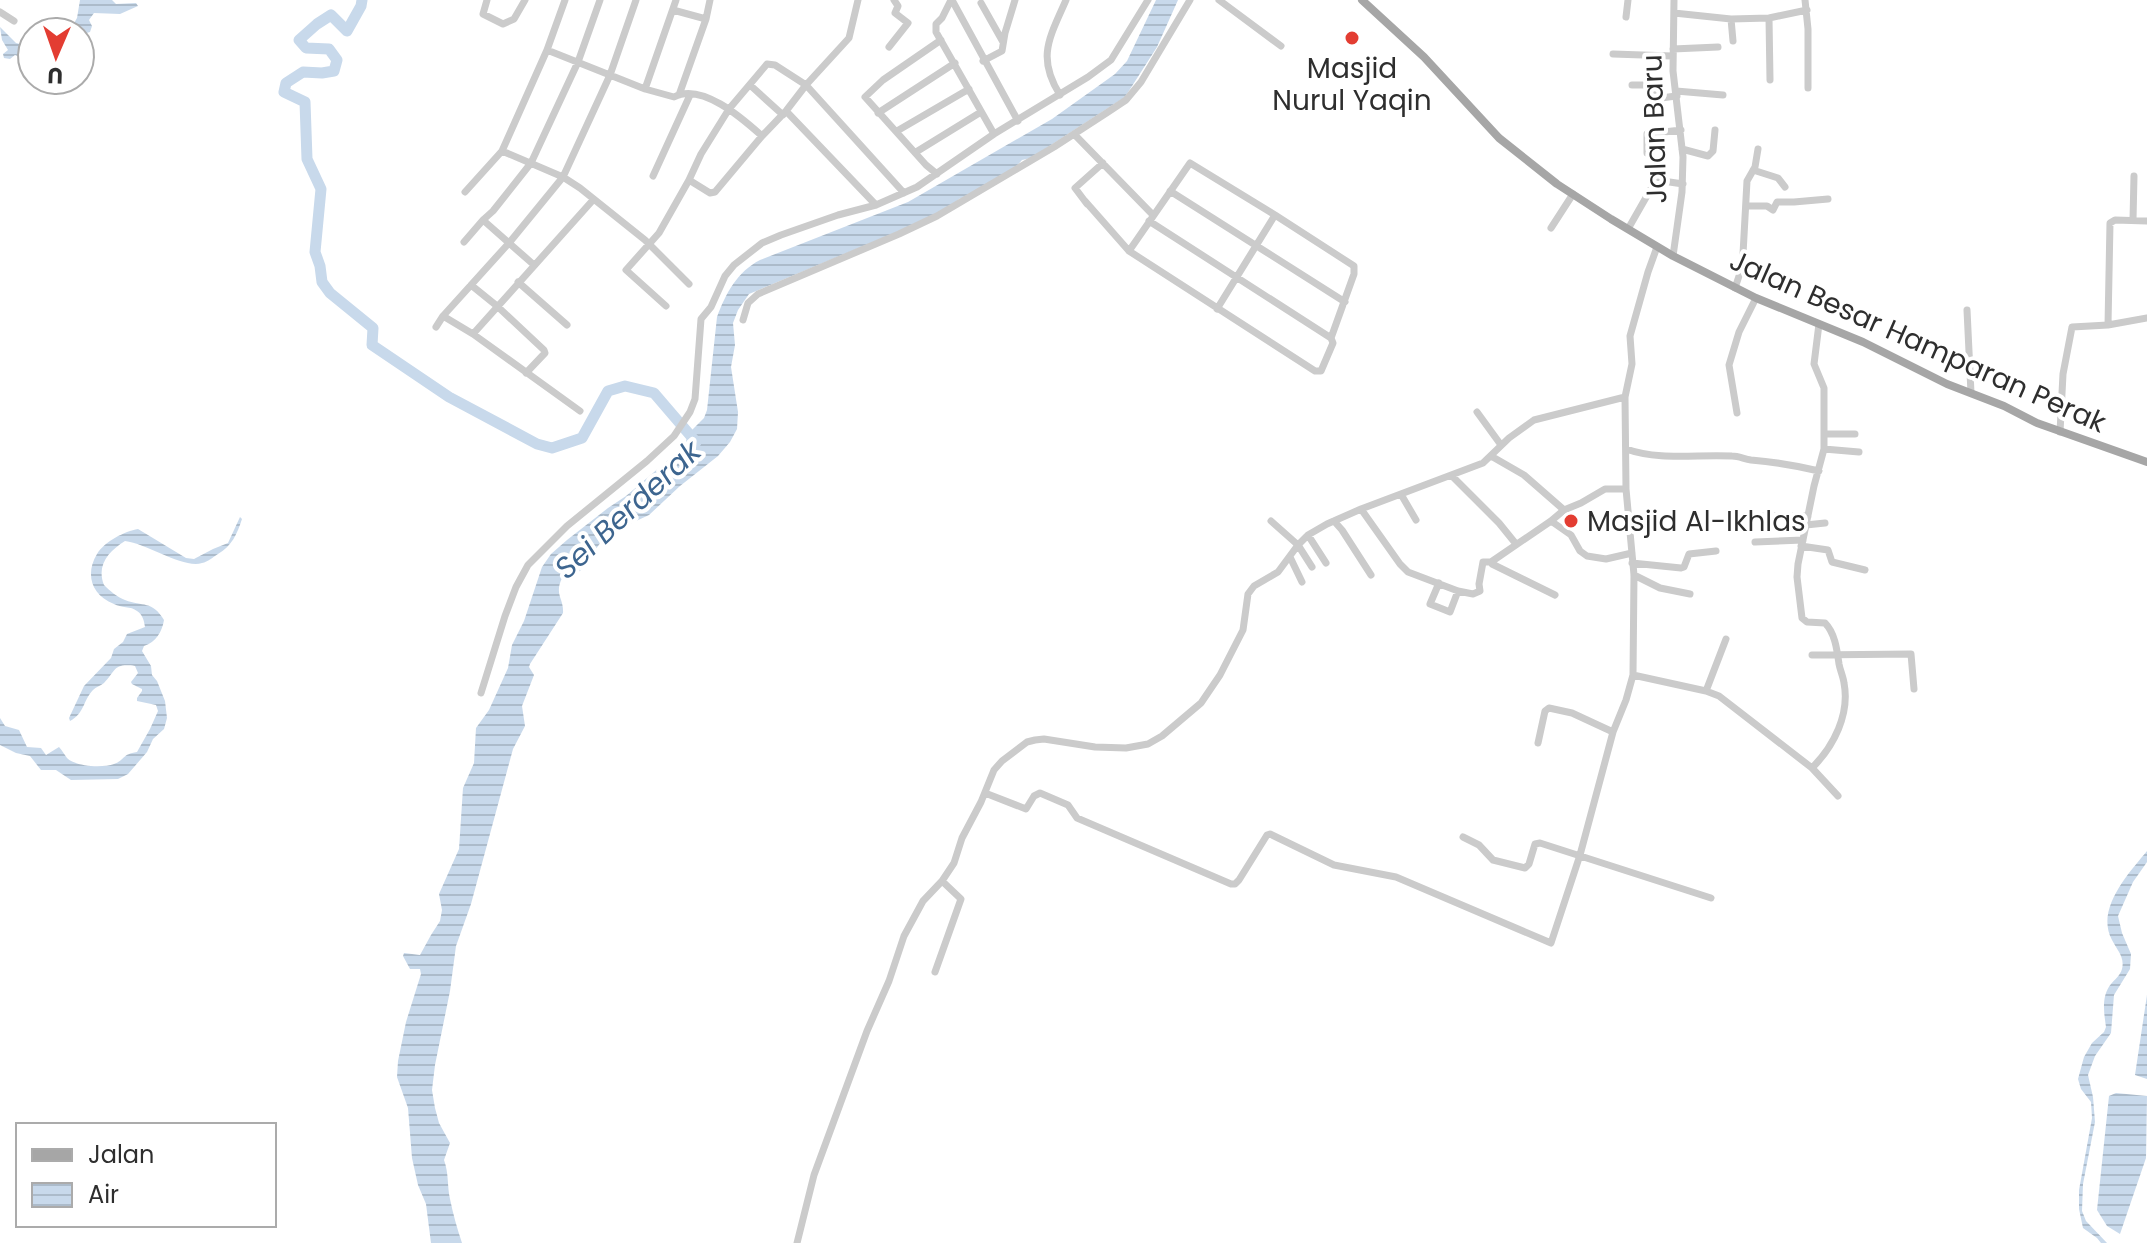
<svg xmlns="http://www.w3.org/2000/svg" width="2147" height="1243" font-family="Poppins,sans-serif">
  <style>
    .water { fill: url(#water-rules) }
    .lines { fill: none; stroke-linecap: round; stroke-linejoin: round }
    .river { stroke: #c8d9eb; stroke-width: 11 }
    .minor { stroke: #cbcbcb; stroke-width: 7 }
    .major { stroke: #a6a6a6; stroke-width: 8 }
    .poi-dot { fill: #e33d32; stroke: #fff; stroke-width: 3 }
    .labels { text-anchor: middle; stroke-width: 8; stroke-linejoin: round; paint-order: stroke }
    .poi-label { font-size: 28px; fill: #2e2e2e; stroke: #fff }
    .street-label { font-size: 28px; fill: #2e2e2e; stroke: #fff }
    .water-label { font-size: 30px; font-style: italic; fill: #3d658f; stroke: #fff }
  </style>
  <defs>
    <pattern id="water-rules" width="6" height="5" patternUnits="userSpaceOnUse" patternTransform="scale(2)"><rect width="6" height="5" fill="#c8d9eb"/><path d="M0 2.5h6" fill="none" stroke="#acbbca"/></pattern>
  </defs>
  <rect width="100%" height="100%" fill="#fff"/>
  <path class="water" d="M80,0H112L116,4L136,3L138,6L120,14L94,13L89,20L92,26L90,32L80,35V32H69L77,18Z
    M1156,0H1178L1157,47L1125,97L1031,158L1022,160L1015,168L977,192L959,199L948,208L904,229L749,294L738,310L733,323L735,345L731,367L738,412L737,429L730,442L718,456L680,486L649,515L606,535L580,571L562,578C554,595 564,598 563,613L530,664L529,667L534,675L522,706L525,726L513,749L471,904L456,946L450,991L435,1065L432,1090L435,1108L439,1123L450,1143L444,1160C449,1174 447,1185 450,1199C453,1214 457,1228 462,1243H431L426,1204L418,1185L412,1158L408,1108L397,1077L398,1061L406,1022L421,974L420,969H410L403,956L404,953L420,955L431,935L440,921L442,910L439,894L459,849L463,788L474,763L476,728L489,710L508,668L512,645L524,621L542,567L551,554L567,540L608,508L626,496L681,449L685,445L688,434L704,418L707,410L717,317C726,293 737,272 760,260L908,202L1052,119L1115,74L1127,61Z
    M0,27L16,43L20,44L32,38V55L29,57L32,62L15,55L10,59L4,58L3,54L8,50L2,40Z
    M240,517L242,519C237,534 232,546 218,554C213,557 208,562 202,563C184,569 148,544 125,541C109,551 96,565 104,585C110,591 117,597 125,600C143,607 152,600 164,620C162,632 156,642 144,646L142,651L151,666L152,675L157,681L165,701L167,718L164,729L153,739L147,752L128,774L118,779L71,780L56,770H41L30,756L16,753L0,745V718L5,726L19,730L27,747L41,748L46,755L59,747C62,750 64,754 67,758C76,767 103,768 114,764C125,760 122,754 137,752L150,729L158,711L156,705L137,701V698L142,691V689L132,684L131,682L138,673L135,666C113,663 116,671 104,683C100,686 96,687 93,690C83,700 85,713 70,721L69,718L84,686L111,658L114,649L123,642L127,634L145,627C144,621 143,615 137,611C131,606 121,608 114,604C91,595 85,574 97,554C104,542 125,531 138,529L186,558L194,559L213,549L228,543Z
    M2147,851V862L2133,882L2118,916L2122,933L2131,954L2130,969L2114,995L2111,1033L2095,1056L2088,1075L2093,1097L2095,1122L2083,1184L2082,1211L2086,1221L2107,1243H2101L2097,1238L2083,1228L2079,1209V1190L2092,1118L2091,1102L2081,1089L2078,1079L2084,1057L2092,1043L2104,1032L2106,1027C2104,1013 2101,996 2111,984C2115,979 2120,976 2122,969C2125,957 2117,950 2112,940C2095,909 2129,873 2147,851Z
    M2147,995V1079L2135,1075Z
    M2116,1093L2147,1096L2146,1158L2120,1234L2107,1226L2097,1210L2109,1096Z"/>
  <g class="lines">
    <path class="river" d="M362,0L361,6L347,31L331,15L317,24L299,40L306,48L329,49L337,60L334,71L322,73L303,72L286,83L284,92L305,102L307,159L321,189L315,252L320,266L322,282L330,293L373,328L372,345L449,397L537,444L552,448L582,438L608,391L625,386L654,393L696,442"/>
    <path class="minor" d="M487,0L483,14L503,24L514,19L525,0
      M951,0L942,18L936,24V32L994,134
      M952,0L1018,121
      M1219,0L1281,46
      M1805,0L1808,29V88
      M981,3L1003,42
      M673,10L706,19
      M0,12L14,21
      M1674,13L1731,19L1769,18L1807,10
      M1626,17L1628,0
      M1769,18L1770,80
      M1731,19L1733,41
      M889,47L908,23L895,13L898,6L894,0
      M1673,49L1718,47
      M547,50L645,89L674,97C701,82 742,118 762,136
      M1613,54L1672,56
      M983,61L1002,51L1005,33L1015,0
      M750,85L783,115
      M1632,85H1646C1659,102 1655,98 1677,96
      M645,89L676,0
      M1676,91L1723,95
      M679,95L706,19L710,0
      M1060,95C1036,57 1050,37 1066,0
      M786,111L876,205
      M878,113L955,63
      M897,131L969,89
      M1074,134L1153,215
      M1682,149L1708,156L1713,151L1715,130
      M502,151L563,177L580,188L645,240L689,284
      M916,152L981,112
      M1647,153V134L1681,130
      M1753,170L1778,178L1785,187
      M937,174L926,165L865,97L883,80L941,40
      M653,176L690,95
      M689,180L710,193L715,192L762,136L786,111L806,85L849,38L858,0
      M1170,191L1345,302
      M465,192L502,151L547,50L565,0
      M1085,201L1129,251L1315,371H1321L1333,343L1331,338L1149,221
      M1087,204L1075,188L1103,163
      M1746,206H1767L1773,210L1777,202H1794L1828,199
      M1275,215L1354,266V274L1331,338
      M483,220L534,265
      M2133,220L2134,176
      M1551,228L1573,194
      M1628,229L1656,180L1683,184
      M464,242L483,220L493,211L531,163L578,62L600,0
      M1129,251L1190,163L1275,215L1217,309
      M1673,256L1682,192L1683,157L1673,71L1674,0
      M518,282L567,325
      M471,285L497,306L544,350L545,353L526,373
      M1735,288L1741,270L1743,254L1747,181L1755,167L1758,149
      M666,306L626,270L659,233L689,180L701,154L729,109L767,64L775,65L806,85L904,193
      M1967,310L1971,393
      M743,320L748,303L758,294L899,234L937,216L1054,147L1108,112L1126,100L1141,82L1190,0
      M2108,325L2110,223L2115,220L2147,221
      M436,327L443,316
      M473,334L593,200
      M580,411L473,334L443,316L509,243L563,177L610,75L636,0
      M1477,412L1501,445
      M1737,413L1729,365L1739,332L1756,298
      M2060,432L2063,374L2072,327L2108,325L2147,318
      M1824,434H1855
      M1626,449C1660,461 1697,454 1732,456C1739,456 1744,459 1751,460C1775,462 1794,465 1819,471
      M1824,449L1859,452
      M1491,456L1524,475L1564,510
      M1452,476L1499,523L1516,544
      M1402,496L1416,520
      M1361,509L1400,564L1408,572L1458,591L1473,594L1480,591L1479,584L1483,562H1491L1551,521L1564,510L1581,503L1605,489H1626
      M1754,516H1808
      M1271,521L1298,545L1312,567
      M1334,521L1342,530L1371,575
      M1551,521L1571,535L1580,551L1587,556L1606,559L1632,553
      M1630,523L1653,521
      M1806,525L1825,523
      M1308,535L1326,563
      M1755,542L1803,540
      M1801,546L1828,550L1832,562L1865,570
      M1290,557L1302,582
      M1491,562L1492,564L1555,595
      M1632,563L1681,568L1684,567L1689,554L1716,551
      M1634,575L1660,588L1690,594
      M1439,583L1430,604L1450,612L1458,591
      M1812,655L1911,654L1914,689
      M1633,675L1706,691L1719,696L1812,768L1838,796
      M1706,691L1726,639
      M481,693L505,616L516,587L528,565L567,526L647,461L674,436L690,412L695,399L701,319L711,307L725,276L734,265L762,243L781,235L838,215L876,205L917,187L994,134L1088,77L1111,60L1148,0
      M1538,743L1545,711L1549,708L1572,713L1613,732
      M1812,768C1834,746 1850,714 1844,683C1843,676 1840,670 1839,664C1837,650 1835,633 1825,623L1807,622L1802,618L1797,577L1798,564L1814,486L1824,449V388L1814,364L1819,324
      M985,793L1026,809L1034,796L1040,793L1068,805L1077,818L1231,884H1235L1239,880L1267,835L1270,834L1334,865L1396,877L1551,943L1580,855L1613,732L1626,700L1633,675L1634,575L1626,489L1625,397L1632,364L1630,336L1648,272L1657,247
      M1463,837L1479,845L1493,860L1525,868L1529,864L1535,844L1540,843L1711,898
      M935,972L961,899L942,881
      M797,1243L814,1175L867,1031L889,981L904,936L923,901L942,881L954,863L962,838L981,802L994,770L1002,761L1027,742L1035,740L1044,739L1095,747L1126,748L1148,744L1162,736L1201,703L1220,675L1243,630L1248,594L1254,586L1278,572L1298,545L1308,535L1327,524L1361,509L1483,463L1509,438L1534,420L1625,397"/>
    <path class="major" d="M1362,0L1424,57L1499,138L1557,184L1611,219L1673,256L1756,298L1863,342L1947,384L2004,406L2037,423L2147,462"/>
  </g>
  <g class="poi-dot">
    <circle cx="1352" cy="38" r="8"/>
    <circle cx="1571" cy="521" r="8"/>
  </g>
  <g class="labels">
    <g class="poi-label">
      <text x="1352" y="78">Masjid<tspan x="1352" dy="32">Nurul Yaqin</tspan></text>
      <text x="1587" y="531" text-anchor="start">Masjid Al-Ikhlas</text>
    </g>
    <g class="street-label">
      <text transform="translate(1654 129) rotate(-92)" y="10">Jalan Baru</text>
      <text transform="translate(1918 341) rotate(24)" y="10">Jalan Besar Hamparan Perak</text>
    </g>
    <g class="water-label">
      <text transform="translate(628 510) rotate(-43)" y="10">Sei Berderak</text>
    </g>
  </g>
  <rect x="16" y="1123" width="260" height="104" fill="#ffffff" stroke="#ababab" stroke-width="2"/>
  <rect x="32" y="1149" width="40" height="12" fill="#a6a6a6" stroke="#ababab" stroke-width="2"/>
  <text x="88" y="1163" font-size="24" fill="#2e2e2e">Jalan</text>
  <rect x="32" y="1183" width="40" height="24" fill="url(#water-rules)" stroke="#ababab" stroke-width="2"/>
  <text x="88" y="1203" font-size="24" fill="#2e2e2e">Air</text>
  <g transform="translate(56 56) rotate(182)"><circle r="38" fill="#ffffff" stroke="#ababab" stroke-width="2"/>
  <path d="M0-6L14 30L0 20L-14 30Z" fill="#e33d32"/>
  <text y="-12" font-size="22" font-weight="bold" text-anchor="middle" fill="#2e2e2e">U</text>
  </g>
</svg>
